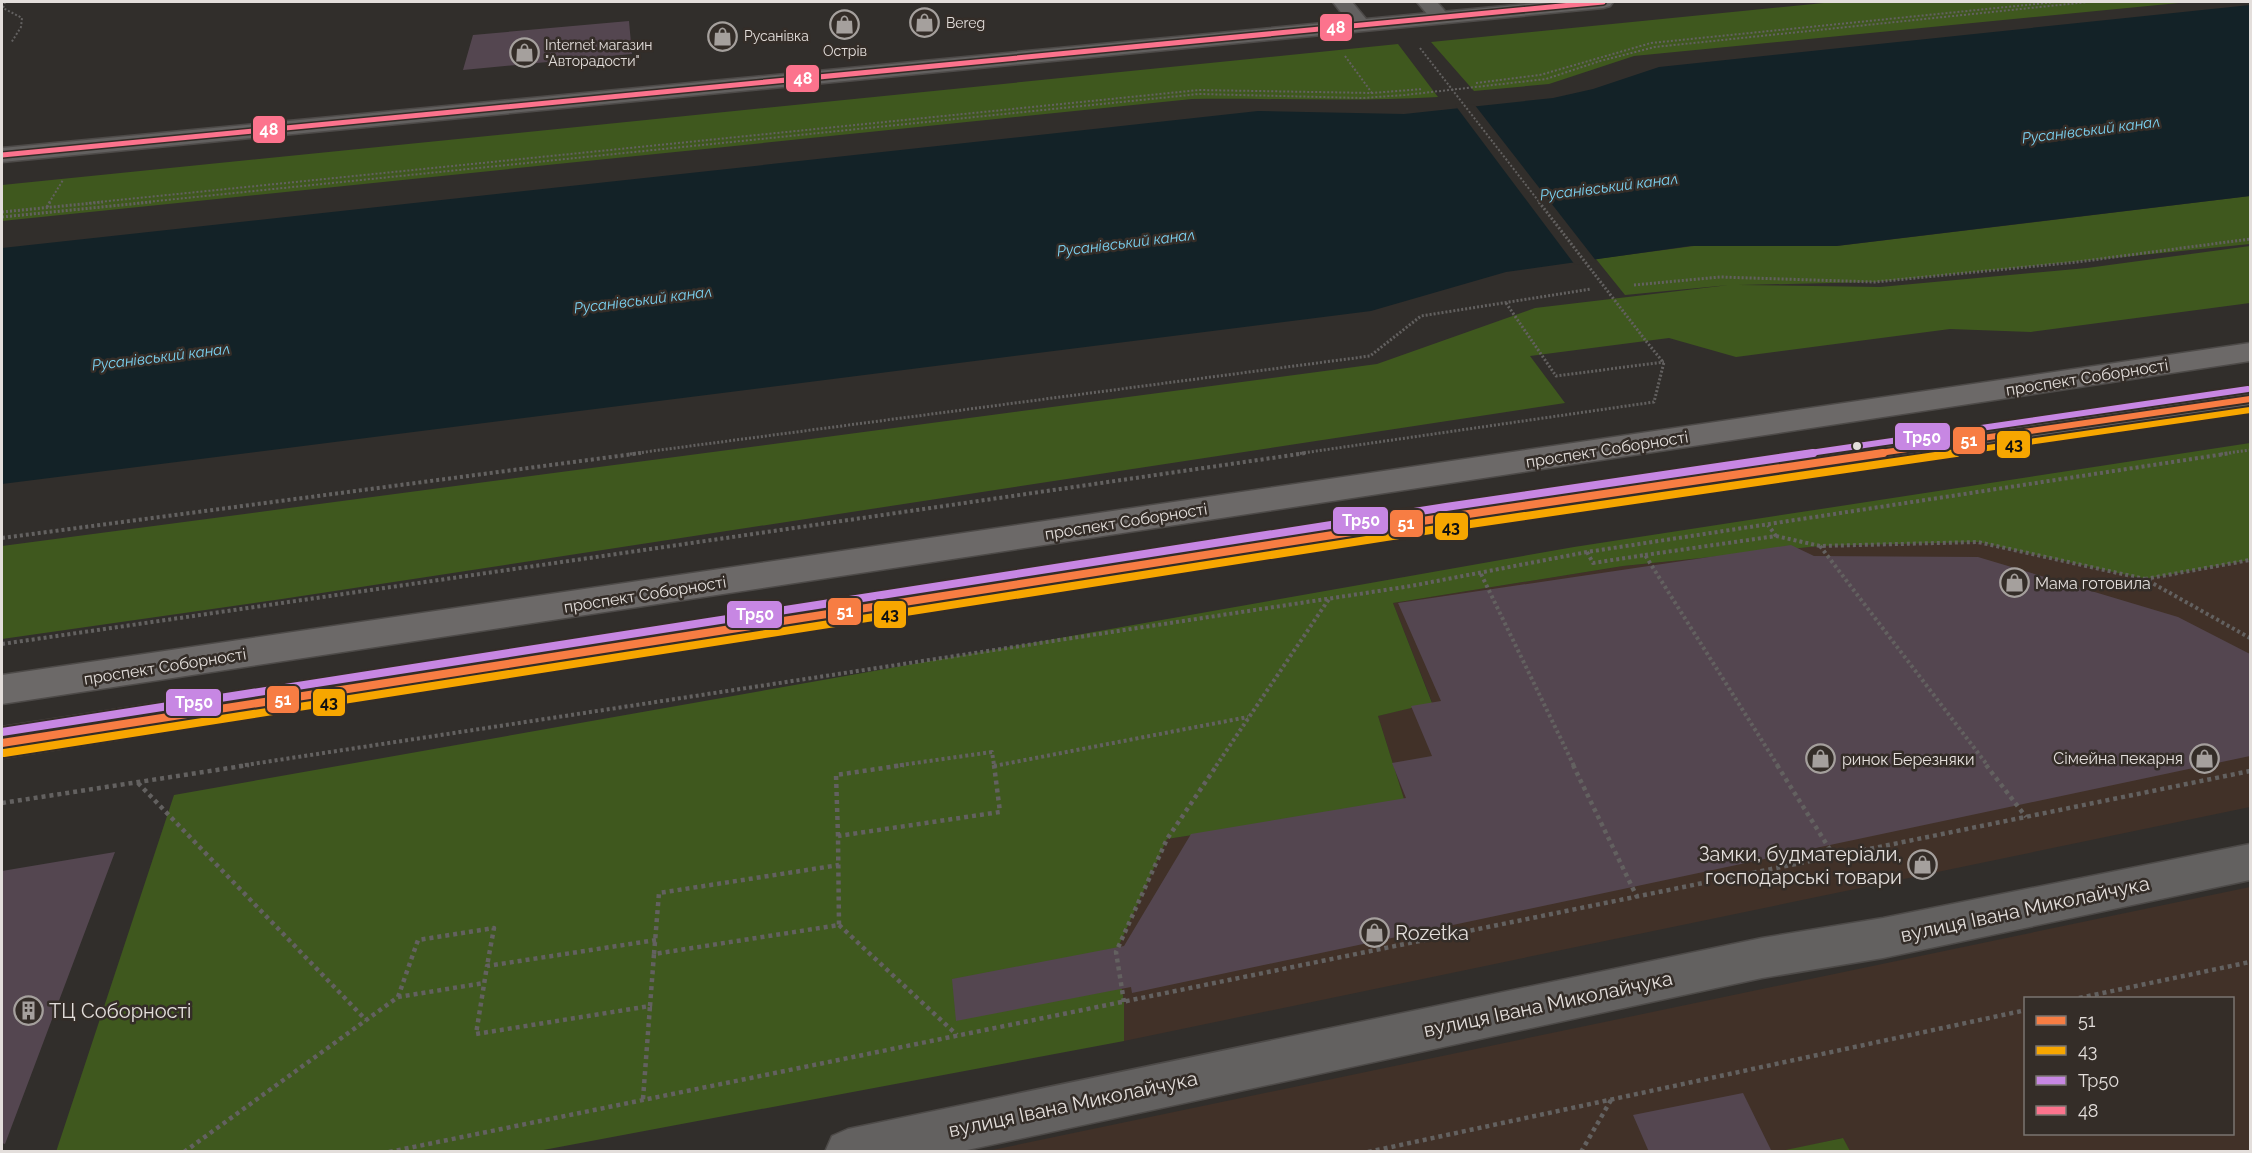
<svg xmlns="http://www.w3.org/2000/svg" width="2252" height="1153" font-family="Raleway,sans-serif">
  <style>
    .commercial { fill: #413128; fill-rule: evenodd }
    .green { fill: #3f581e }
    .water { fill: #132227 }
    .pier { fill: #312e2b }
    .building { fill: #544650 }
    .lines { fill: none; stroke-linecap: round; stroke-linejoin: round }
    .minor-casing { stroke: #4d4a48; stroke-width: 3 }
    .tertiary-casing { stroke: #4d4a48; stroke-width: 3 }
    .trunk-casing { stroke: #4d4a48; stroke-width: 3 }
    .path-far3 { stroke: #636160; stroke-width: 2; stroke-dasharray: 2 2; stroke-linecap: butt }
    .path-far2 { stroke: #636160; stroke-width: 3; stroke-dasharray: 2 2; stroke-linecap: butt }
    .path-far1 { stroke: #636160; stroke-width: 4; stroke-dasharray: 3 3; stroke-linecap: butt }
    .path { stroke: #636160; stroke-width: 4.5; stroke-dasharray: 4 4; stroke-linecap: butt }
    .minor { fill: #636160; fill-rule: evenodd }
    .tertiary { fill: #636160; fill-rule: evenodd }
    .trunk { fill: #6c6968; fill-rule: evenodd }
    .path-bridge-far1 { stroke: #636160; stroke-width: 2; stroke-dasharray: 2 2; stroke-linecap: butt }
    .path-bridge { stroke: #636160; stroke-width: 3; stroke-dasharray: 2 2; stroke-linecap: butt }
    .bus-1-far1-casing { stroke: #342d28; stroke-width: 10 }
    .bus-1-casing { stroke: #342d28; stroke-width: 12 }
    .bus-2-far1-casing { stroke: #342d28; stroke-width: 10 }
    .bus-2-casing { stroke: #342d28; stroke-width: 12 }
    .bus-3-far1-casing { stroke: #342d28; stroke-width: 10 }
    .bus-3-casing { stroke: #342d28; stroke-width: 12 }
    .bus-4-casing { stroke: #342d28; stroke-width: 8 }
    .bus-1-far1 { stroke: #f77d43; stroke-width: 6 }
    .bus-1 { stroke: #f77d43; stroke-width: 8 }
    .bus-2-far1 { stroke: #f7a600; stroke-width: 6 }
    .bus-2 { stroke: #f7a600; stroke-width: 8 }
    .bus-3-far1 { stroke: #c787e3; stroke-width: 6 }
    .bus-3 { stroke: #c787e3; stroke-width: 8 }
    .bus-4 { stroke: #fc738d; stroke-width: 5 }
    .bus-dot { fill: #e3dedb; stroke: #342d28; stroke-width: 2 }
    .labels { text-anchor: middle; stroke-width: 5; stroke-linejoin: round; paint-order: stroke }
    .far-poi-label { font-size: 14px; fill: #e3dedb; stroke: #342d28; text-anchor: start }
    .far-water-label { font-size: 15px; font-style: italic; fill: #7cd3f3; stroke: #342d28 }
    .street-label { font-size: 16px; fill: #e3dedb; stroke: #342d28 }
    .poi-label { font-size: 16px; fill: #e3dedb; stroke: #342d28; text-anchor: start }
    .near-poi-label { font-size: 20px; fill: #e3dedb; stroke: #342d28; text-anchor: start }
    .near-street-label { font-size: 20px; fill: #e3dedb; stroke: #342d28 }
    .line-badge { stroke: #342d28; stroke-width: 2 }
    .badge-label { font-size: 16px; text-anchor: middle; font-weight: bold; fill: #fff }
    .pale-badge-label { font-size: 16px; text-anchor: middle; font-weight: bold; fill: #111 }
  </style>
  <rect width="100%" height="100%" fill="#312e2b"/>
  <path class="commercial" d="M1978,542L2145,579L2250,560V807L1124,1041V1002L1116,952L1167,839L1405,802L1378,716L1432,702L1393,603L1623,566L1820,546Z
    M2250,887V1151L1850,1152L1842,1138L1781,1152H983ZM2026,998H2232V1134H2026Z"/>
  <path class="green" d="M1834,2H2189L1634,56L1549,84L1474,91L1431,42Z
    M1398,44L1438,97C1356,102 1274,98 1192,99L2,221V185Z
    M2250,196V244L1875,282L1739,285L1880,287L2087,268L2250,246V303L2031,332L1950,329L1736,357L1669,338L1530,356L1565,403L282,599L2,639V546L1377,364L1535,308L1729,285L1625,295L1596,259L1694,246H1837Z
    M2250,443V560L2145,579L1978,542L1820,546L1623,566L1393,603L1432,703L1378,716L1405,802L1167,839L1116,952L1124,1002V1041L538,1151L56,1152L174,795L1574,547Z
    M1843,1138L1850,1151H1781Z"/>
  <path class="water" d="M2250,5V196L1836,246H1690L1506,272L1371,311L2,484V248L1258,111L1404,114L1553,98L1593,89L1659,67Z"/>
  <path class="pier" d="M1474,104L1597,262L1575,265L1455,105Z"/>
  <path class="building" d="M629,21L632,54L463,70L473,35Z
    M1791,545L1814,556L1978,557L2178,617L2250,654V756L1132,993L1131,987L956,1021L952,979L1124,946L1191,834L1406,798L1392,763L1432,756L1411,706L1441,701L1398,603Z
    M115,852L5,1144L2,1143V871Z
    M1743,1093L1772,1152H1649L1633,1115Z"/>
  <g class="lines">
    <defs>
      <path id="minor" d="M1333,2H1352L1371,25L1368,29H1354Z
        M1417,2H1437L1450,17L1447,21H1433Z
        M2250,844V880L1883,958L1762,978L958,1152H825L832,1136L848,1129L1762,938L1883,918Z"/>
      <path id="tertiary" d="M1546,2H1613L1610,6L1603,8L2,162V148Z"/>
      <path id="trunk" d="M2250,343V361L2,704V675Z
        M2250,389V409L1448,528L2,758V727L1448,506Z"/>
    </defs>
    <use href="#minor" class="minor-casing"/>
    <use href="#tertiary" class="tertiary-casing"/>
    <use href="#trunk" class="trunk-casing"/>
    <path class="path-far3" d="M5,2L3,8L22,18L21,27L11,43
      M1345,56L1372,93
      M1476,83L1540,75L1651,43L2056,2
      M49,203L63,180
      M89,203L1199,90L1372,93L1423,89
      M137,203L1199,94L1363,98L1405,95L1546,79L1600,61L1655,47L2088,2"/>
    <path class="path-far2" d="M47,207L50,202
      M2,212L103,202
      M2,217L151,202
      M1634,285L1720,277L1875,282L2077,262L2250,239
      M1506,303L1556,376L1664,362
      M1646,341L1663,362
      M630,454L1370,356L1421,316L1591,289
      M1296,454L1654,402L1664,362
      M2221,454L2250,450"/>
    <path class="path-far1" d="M1776,536L1820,546L1978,542L2145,579L2250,638
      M2,538L641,453
      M1820,546L1988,766
      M1587,552L1593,563L1645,555L1778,766
      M1645,555L1776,536L1768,525
      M1481,574L1574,766
      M2145,579L2250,560
      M2,644L1306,453
      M239,766L1411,586L1587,552L2231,453
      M894,766L992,752L994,765
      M994,766L1248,717
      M1216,766L1329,599"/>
    <path class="path" d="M1573,765L1637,897
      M1777,765L1834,856
      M1986,765L2026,817
      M138,783L366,1020
      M2,803L249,765
      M838,836L836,775L904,765
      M839,925L957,1035
      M656,940L487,966L476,1034L650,1006L654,954L839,925L838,836L1000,812L994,765
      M654,954L659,893L839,865
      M398,997L418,940L494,928L487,966
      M2079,998L2250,962
      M1124,1002L1116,952L1167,839L1217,765
      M643,1099L650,1006
      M184,1152L398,997L484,983
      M389,1152L2250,771
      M1368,1152L2026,1010
      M1581,1152L1611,1100"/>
    <use href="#minor" class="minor"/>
    <use href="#tertiary" class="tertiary"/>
    <use href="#trunk" class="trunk"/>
    <path class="path-bridge-far1" d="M1420,48L1540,203"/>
    <path class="path-bridge" d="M1539,202L1646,341"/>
    <defs>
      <path id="bus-1-far1" d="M1873,454L2250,399"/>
      <path id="bus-1" d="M2,743L1448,517L1883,453"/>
      <path id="bus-2-far1" d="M1946,454L2250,410"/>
      <path id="bus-2" d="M4,753L1450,527L1956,453"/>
      <path id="bus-3-far1" d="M1803,454L2248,389"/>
      <path id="bus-3" d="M2,732L1446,507L1813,453"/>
      <path id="bus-4" d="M2,155L1603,2"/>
    </defs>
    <use href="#bus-1-far1" class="bus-1-far1-casing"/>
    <use href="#bus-1" class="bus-1-casing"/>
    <use href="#bus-2-far1" class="bus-2-far1-casing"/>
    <use href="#bus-2" class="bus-2-casing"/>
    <use href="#bus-3-far1" class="bus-3-far1-casing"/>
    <use href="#bus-3" class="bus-3-casing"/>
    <use href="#bus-4" class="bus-4-casing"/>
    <use href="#bus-1-far1" class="bus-1-far1"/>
    <use href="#bus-1" class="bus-1"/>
    <use href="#bus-2-far1" class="bus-2-far1"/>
    <use href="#bus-2" class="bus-2"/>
    <use href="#bus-3-far1" class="bus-3-far1"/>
    <use href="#bus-3" class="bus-3"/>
    <use href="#bus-4" class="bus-4"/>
  </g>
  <defs>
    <symbol id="shop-ring" viewBox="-11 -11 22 22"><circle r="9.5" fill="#342d28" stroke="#a5a09d" stroke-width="1.5"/><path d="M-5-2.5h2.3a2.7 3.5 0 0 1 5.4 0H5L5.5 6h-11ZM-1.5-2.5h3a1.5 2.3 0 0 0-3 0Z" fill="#a5a09d"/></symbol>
    <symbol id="building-ring" viewBox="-11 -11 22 22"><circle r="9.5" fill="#342d28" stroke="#a5a09d" stroke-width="1.5"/><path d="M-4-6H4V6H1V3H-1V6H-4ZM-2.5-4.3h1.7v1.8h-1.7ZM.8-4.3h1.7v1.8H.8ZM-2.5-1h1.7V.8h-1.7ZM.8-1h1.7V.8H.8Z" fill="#a5a09d"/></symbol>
  </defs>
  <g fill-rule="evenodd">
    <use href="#shop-ring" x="908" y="6" width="33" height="33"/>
    <use href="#shop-ring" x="828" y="8" width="33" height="33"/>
    <use href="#shop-ring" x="706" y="20" width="33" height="33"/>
    <use href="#shop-ring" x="508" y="36" width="33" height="33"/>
    <use href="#shop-ring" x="1998" y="566" width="33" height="33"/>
    <use href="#shop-ring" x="2188" y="742" width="33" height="33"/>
    <use href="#shop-ring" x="1804" y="742" width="33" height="33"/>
    <use href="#shop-ring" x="1906" y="848" width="33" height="33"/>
    <use href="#shop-ring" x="1358" y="916" width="33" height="33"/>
    <use href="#building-ring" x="12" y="994" width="33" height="33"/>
  </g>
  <circle class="bus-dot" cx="1857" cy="446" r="5"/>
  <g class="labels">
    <g class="far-poi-label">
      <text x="946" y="28">Bereg</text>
      <text x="744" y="41">Русанівка</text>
      <text x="545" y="50">Internet магазин<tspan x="545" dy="16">"Авторадости"</tspan></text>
      <text x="845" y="56" text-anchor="middle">Острів</text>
    </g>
    <g class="far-water-label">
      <text transform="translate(2091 130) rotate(-7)" y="5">Русанівський канал</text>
      <text transform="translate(1609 187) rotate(-7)" y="5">Русанівський канал</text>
      <text transform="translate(1126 243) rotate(-7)" y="5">Русанівський канал</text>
      <text transform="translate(643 300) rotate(-7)" y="5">Русанівський канал</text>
      <text transform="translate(161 357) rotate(-7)" y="5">Русанівський канал</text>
    </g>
    <g class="street-label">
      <text transform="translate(2087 377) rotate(-9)" y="6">проспект Соборності</text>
      <text transform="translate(1607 449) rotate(-9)" y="6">проспект Соборності</text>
      <text transform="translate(1126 521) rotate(-9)" y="6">проспект Соборності</text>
      <text transform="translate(645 594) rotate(-9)" y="6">проспект Соборності</text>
      <text transform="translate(165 666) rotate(-9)" y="6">проспект Соборності</text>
    </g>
    <g class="poi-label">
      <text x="2035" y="589">Мама готовила</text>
      <text x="2183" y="764" text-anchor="end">Сімейна пекарня</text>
      <text x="1842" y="765">ринок Березняки</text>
    </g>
    <g class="near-poi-label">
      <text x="1902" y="861" text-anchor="end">Замки, будматеріали,<tspan x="1902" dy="23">господарські товари</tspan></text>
      <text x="1395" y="940">Rozetka</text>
      <text x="49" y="1018">ТЦ Соборності</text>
    </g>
    <g class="near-street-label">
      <text transform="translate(2025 909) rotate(-12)" y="7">вулиця Івана Миколайчука</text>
      <text transform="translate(1548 1004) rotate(-12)" y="7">вулиця Івана Миколайчука</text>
      <text transform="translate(1073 1104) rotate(-12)" y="7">вулиця Івана Миколайчука</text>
    </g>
  </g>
  <g class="line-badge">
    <rect x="1319" y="13" width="34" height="29" rx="6" fill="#fc738d"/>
    <rect x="785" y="64" width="35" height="29" rx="6" fill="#fc738d"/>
    <rect x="252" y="115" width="34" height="29" rx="6" fill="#fc738d"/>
    <rect x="1894" y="422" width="57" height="29" rx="6" fill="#c787e3"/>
    <rect x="1952" y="426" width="34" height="29" rx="6" fill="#f77d43"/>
    <rect x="1996" y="430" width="35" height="29" rx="6" fill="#f7a600"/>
    <rect x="1332" y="506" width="57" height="29" rx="6" fill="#c787e3"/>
    <rect x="1389" y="509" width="35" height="29" rx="6" fill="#f77d43"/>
    <rect x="1434" y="512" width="35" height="29" rx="6" fill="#f7a600"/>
    <rect x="827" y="597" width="35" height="29" rx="6" fill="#f77d43"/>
    <rect x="873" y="600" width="34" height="29" rx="6" fill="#f7a600"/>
    <rect x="726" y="600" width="57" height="29" rx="6" fill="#c787e3"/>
    <rect x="266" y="685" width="34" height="29" rx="6" fill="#f77d43"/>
    <rect x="165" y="688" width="57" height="29" rx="6" fill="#c787e3"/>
    <rect x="312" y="688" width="34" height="29" rx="6" fill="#f7a600"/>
  </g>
  <g class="badge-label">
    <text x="1336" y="33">48</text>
    <text x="803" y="84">48</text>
    <text x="269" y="135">48</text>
    <text x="1922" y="443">Тр50</text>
    <text x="1969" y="446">51</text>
    <text x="1361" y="526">Тр50</text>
    <text x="1406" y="529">51</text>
    <text x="845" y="617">51</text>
    <text x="755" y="620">Тр50</text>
    <text x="283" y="705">51</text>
    <text x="194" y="708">Тр50</text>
  </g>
  <g class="pale-badge-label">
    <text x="2014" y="450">43</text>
    <text x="1451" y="533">43</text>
    <text x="890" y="620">43</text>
    <text x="329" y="708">43</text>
  </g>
  <rect width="2252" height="1153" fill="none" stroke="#e3dedb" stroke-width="6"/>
  <rect x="2024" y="997" width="210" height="138" fill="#342d28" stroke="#7a7470" stroke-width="1.5"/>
  <rect x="2036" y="1016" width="30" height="9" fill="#f77d43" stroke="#7a7470" stroke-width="1.5"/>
  <text x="2078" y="1027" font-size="18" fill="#e3dedb">51</text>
  <rect x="2036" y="1046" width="30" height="9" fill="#f7a600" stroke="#7a7470" stroke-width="1.5"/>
  <text x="2078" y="1057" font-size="18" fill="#e3dedb">43</text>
  <rect x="2036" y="1076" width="30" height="9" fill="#c787e3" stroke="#7a7470" stroke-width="1.5"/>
  <text x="2078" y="1087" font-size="18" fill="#e3dedb">Тр50</text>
  <rect x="2036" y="1106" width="30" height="9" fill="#fc738d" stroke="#7a7470" stroke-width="1.5"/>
  <text x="2078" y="1117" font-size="18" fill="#e3dedb">48</text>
</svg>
